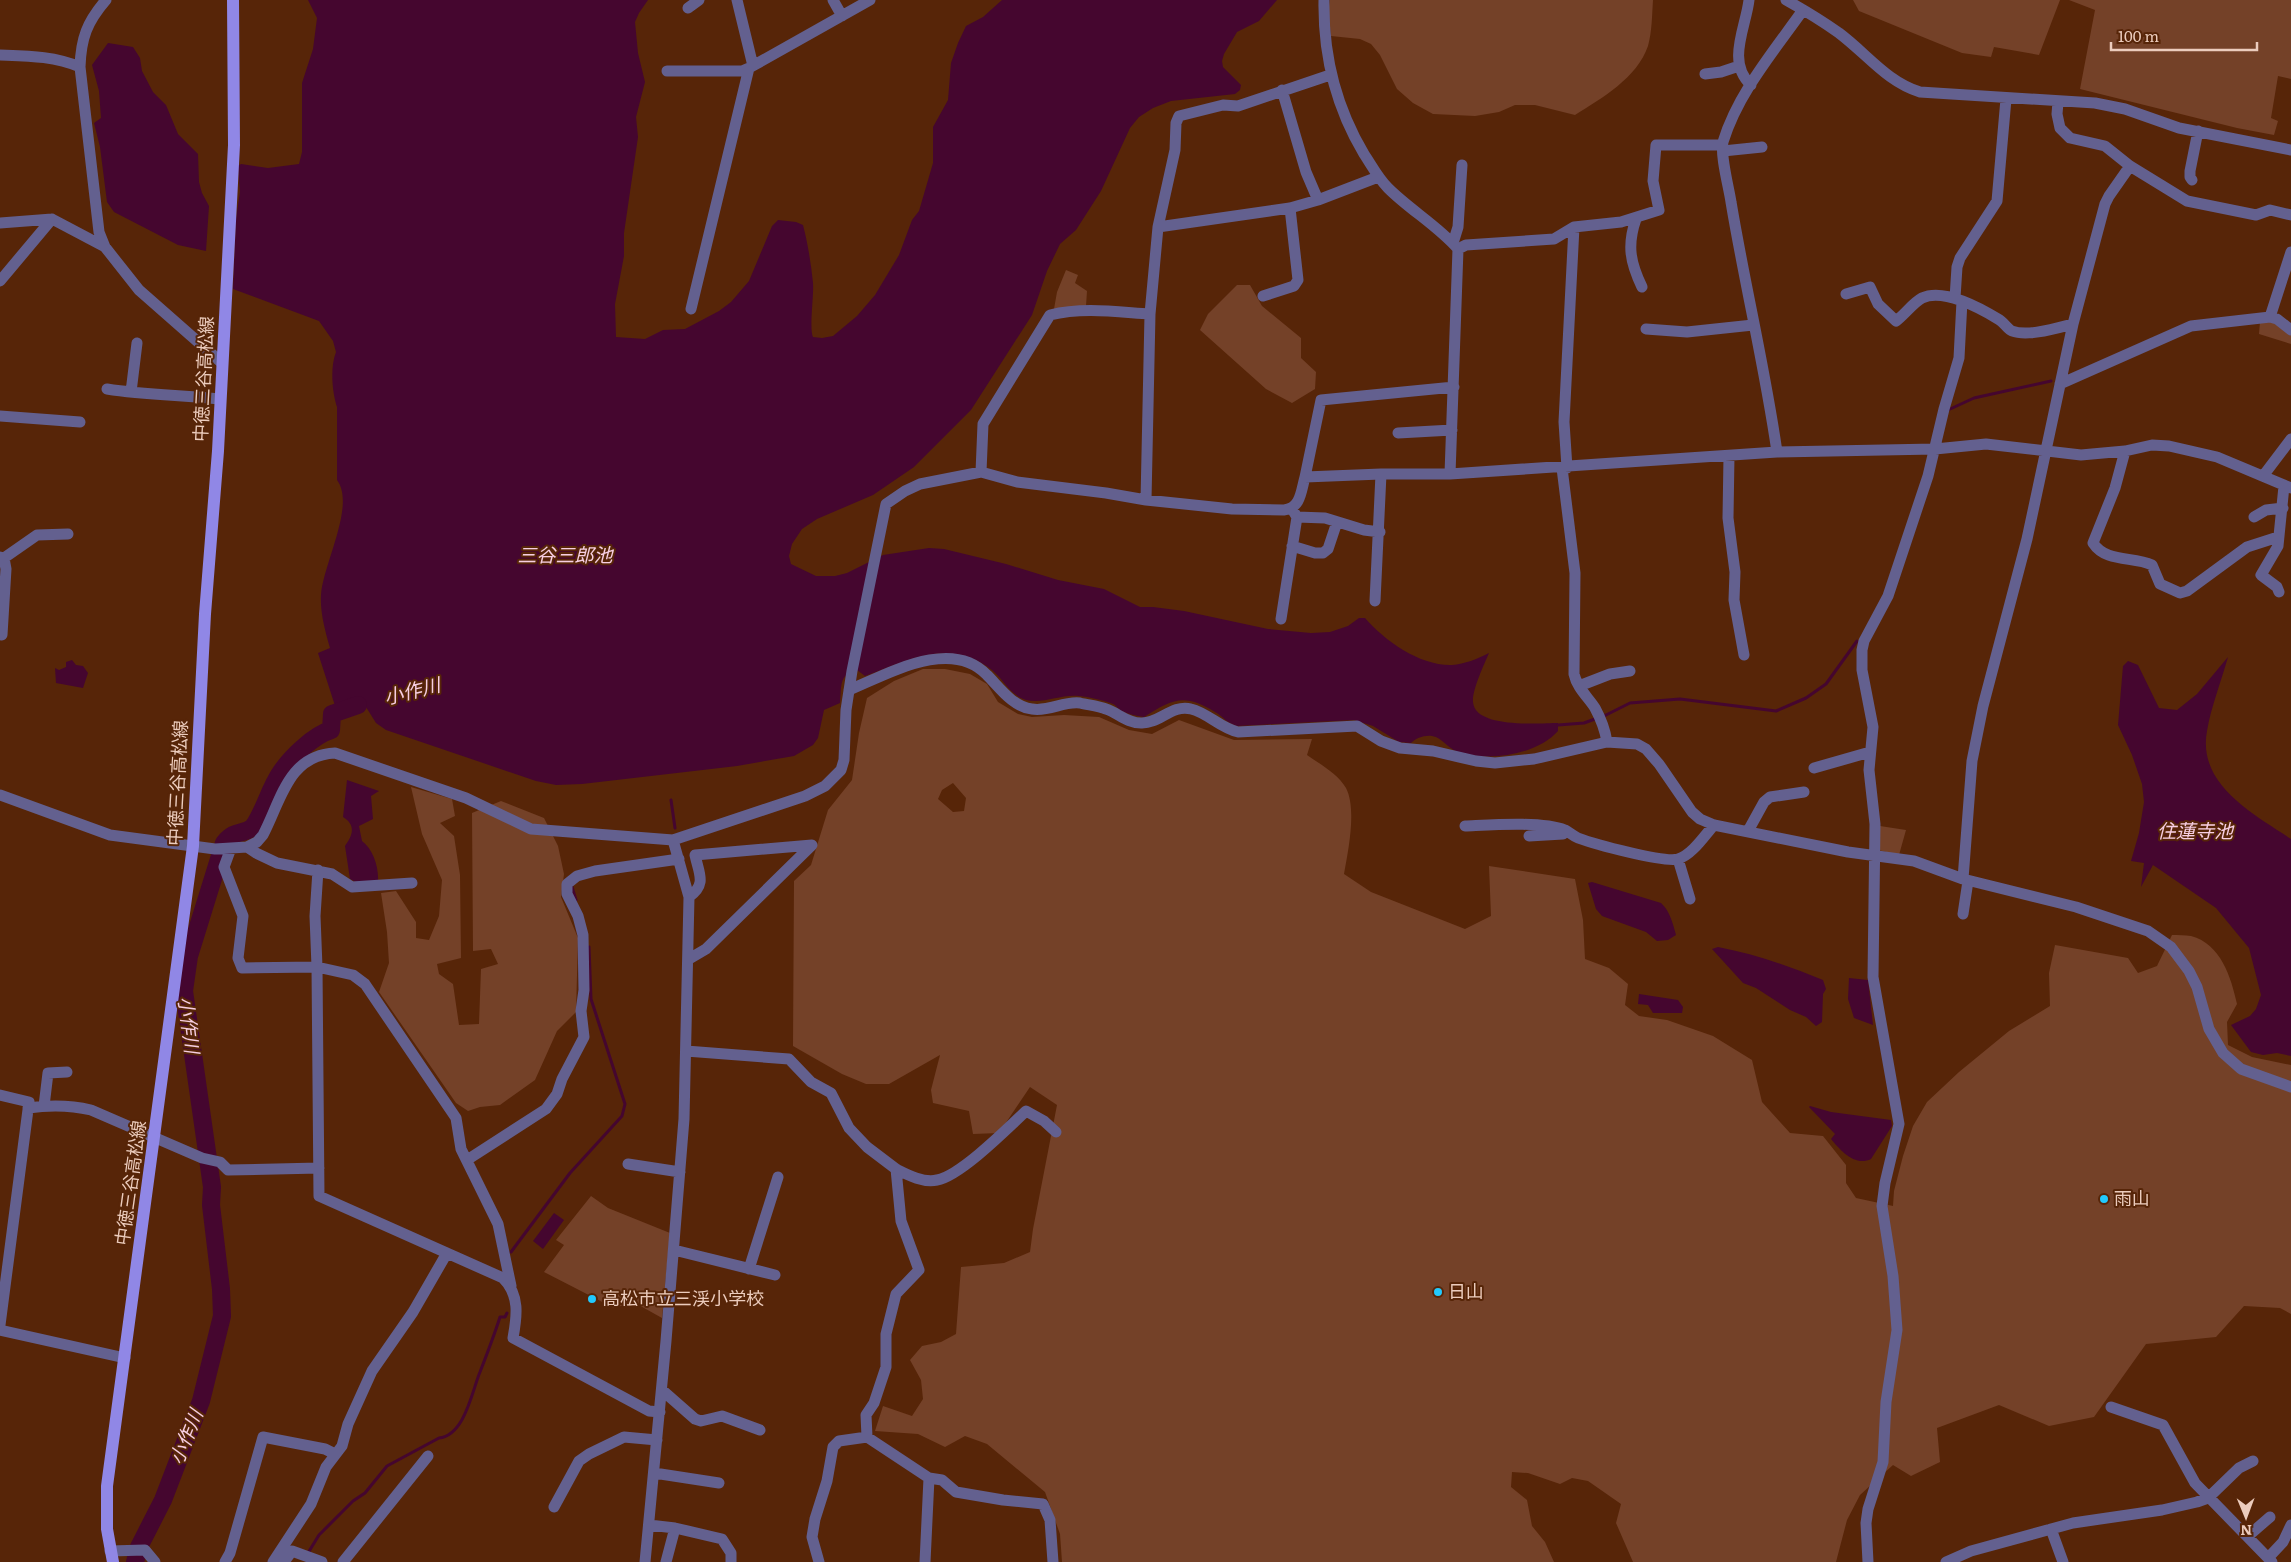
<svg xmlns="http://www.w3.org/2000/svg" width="2291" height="1562" font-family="Literata,'Noto Sans JP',serif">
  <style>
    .green { fill: #744128; fill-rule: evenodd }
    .water { fill: #45062f }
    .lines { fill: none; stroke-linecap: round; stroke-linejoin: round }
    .stream { stroke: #45062f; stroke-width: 3 }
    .river { stroke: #45062f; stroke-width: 18 }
    .street { stroke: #63608f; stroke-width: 11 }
    .primary { stroke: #9087e6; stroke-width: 12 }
    .poi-dot { fill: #22c9fd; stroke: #572508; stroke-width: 2 }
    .labels { text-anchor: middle; stroke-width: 4; stroke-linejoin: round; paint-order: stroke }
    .street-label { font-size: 18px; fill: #ecccbd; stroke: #572508 }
    .poi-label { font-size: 18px; fill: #ecccbd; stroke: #572508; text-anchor: start }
    .water-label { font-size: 19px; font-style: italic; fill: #f7cee2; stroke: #572508 }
  </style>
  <rect width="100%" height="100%" fill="#572508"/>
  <path class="green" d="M1330,0H1653C1652,15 1652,32 1648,46C1637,78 1602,98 1575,115L1535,105H1515L1499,112L1475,116L1433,114L1413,103L1397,89L1380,55L1371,44L1360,39L1331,36L1328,12Z
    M1853,0H2060L2039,55L1994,47L1991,57L1962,53L1859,11Z
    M2069,0H2291V79L2278,76L2271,118L2278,121L2274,135L2237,128L2080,89L2095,10Z
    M1066,270L1078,275L1075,283L1087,291L1086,306L1054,309L1057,292Z
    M1237,285H1250L1262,306L1301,338V358L1316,372L1315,389L1292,403L1266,389L1200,330L1208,314Z
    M2269,320L2291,334V344L2259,334L2260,322Z
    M923,669H945L970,674L987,684L998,702L1018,714L1032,717L1064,715L1099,717L1129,730L1152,734L1179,720L1234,740L1312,739L1307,755C1320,764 1338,774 1346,788C1357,809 1348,852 1344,874L1371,892L1465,929L1491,916L1489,866L1575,879L1583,920L1585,959L1609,968L1628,984L1625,1005L1639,1016L1667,1020L1713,1036L1752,1060L1762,1102L1790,1133L1823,1136L1846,1165V1183L1856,1198L1893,1206L1894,1191L1903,1156L1913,1126L1927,1102L1959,1072L2009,1031L2050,1006L2049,973L2055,945L2128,958L2138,973L2157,966L2172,935C2178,935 2185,935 2191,936C2221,944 2231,977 2237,1004L2227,1022L2228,1045L2252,1057L2291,1065V1314L2280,1308L2244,1306L2216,1337L2146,1344L2094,1417L2049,1426L1999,1405L1937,1428L1940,1462L1911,1476L1893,1465L1860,1495L1847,1520L1836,1562H1633L1616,1523L1621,1504L1588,1481L1572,1478L1560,1484L1528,1473L1512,1472L1511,1487L1527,1500L1532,1526L1545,1542L1554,1562H1062L1060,1534L1045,1492L987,1444L965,1436L945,1447L918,1434L875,1431L883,1406L912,1416L923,1399L921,1380L910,1360L922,1346L941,1342L956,1334L961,1267L1004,1263L1030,1252L1033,1229L1057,1105L1030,1087L999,1133L973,1134L969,1111L933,1103L931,1090L940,1055L889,1084H866L842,1074L793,1046L794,881L811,865L828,810L852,780L859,733L867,698L894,681ZM953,783L966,798L964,811L953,812L938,799L942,790Z
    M411,787L452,799L455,816L440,823L454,836L460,875L461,958L437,964L439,974L453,984L459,1025L479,1024L481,969L498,964L491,949L473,951L472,813L501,801L544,818L558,846L564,874L561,897L578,938L576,1012L557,1031L535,1080L500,1105L480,1107L468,1111L456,1103L379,992L389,963L387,932L381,893L396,891L416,922V938L429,940L439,916L442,880L422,834Z
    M1880,826L1906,830L1899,855L1878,850Z
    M591,1196L608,1208L670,1233L662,1318L628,1299L624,1305L614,1308L544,1272L564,1245L556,1240Z"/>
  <path class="water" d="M308,0H648L639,13L635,22L638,53L645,82L636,117L638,137L624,233V256L615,304L616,337L645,339L663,330L685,329L719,311L731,302L749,281L772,226L778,220L796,222L803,225C808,244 811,264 813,283C814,295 809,329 813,337L822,338L833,336L857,316L875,295L899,255L912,220L919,211L933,163V127L948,100L951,63L958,43L966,26L983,17L1002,0H1277L1259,21L1237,32L1224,54L1222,61L1223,67L1241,85L1240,90L1235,94L1171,101L1153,108L1139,117L1130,128L1101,191L1076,230L1060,244L1047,271L1032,315L971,410L914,467L873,495L817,519L802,529L792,544L789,556L791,564L816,576H835L847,573L883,555L929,548L944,549L1006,564L1058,580L1104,589L1140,607H1153L1184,611L1268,629L1311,633L1330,632L1348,626L1359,618H1365C1385,641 1420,666 1452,665C1465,664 1477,659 1489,653C1484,665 1472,690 1473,702C1475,729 1540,723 1558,723V731C1537,755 1488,762 1458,752C1447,748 1443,738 1432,736C1424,735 1416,738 1411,743L1399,742L1373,726L1354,720L1237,726C1225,722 1224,717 1215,712C1184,693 1173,699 1144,717C1136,716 1128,714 1122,711C1118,709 1116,705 1113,704C1103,700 1089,697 1079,696C1061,694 1044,704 1026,700C1010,695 1004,680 992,670C950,637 908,660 865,676L857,670C838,675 842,686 840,703L824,710L818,738L813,745L794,756L737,766L582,784L556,785L536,781L386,730L376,723L366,707L338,715L318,653L330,648C325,630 320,613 321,595C323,564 356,505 337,480V407C332,392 330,367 336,352L333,341L319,321L233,289L236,219L240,192L238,166L241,164L268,168L299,164L302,152V83L313,49L317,18Z
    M108,43L133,47L140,58L142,71L153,92L166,105L178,134L198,154L199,182L202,193L209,206L206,251L178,245L114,212L107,202L100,147L94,123L101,118L99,91L92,65Z
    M2228,657C2221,682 2211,707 2207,731C2197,785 2254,814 2291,839V1056L2277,1053L2263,1055L2251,1052L2231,1025L2250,1016L2256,1009L2261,995L2249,948L2216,908L2153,865L2141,887L2144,863L2131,861L2139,833L2144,802L2142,784L2132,755L2118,725L2123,666L2128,661L2138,665L2159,708L2177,710L2197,694Z
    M72,660L76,665L83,666L88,673L83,688L56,683L55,668L59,670L66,667V662Z
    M347,780L379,791L371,796L373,819L359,826L362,841C373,849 379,867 378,882L358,883L350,879L345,846C353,835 356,825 343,817Z
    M1592,882L1661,903C1670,911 1673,924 1676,935L1668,940L1657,941L1646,932L1602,916L1596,909L1588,883Z
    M1718,947C1755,954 1788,966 1823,980L1826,989L1823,994L1822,1022L1816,1026L1806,1017L1790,1010L1756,988L1743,983L1712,949Z
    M1849,978L1868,980L1873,1025L1854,1018L1848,999Z
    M1639,994L1678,1000L1683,1007L1682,1013H1653L1648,1005L1638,1004Z
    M1810,1106L1831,1112L1891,1120L1892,1126L1871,1159C1855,1167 1840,1150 1831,1139L1835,1134L1809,1107Z
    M554,1213L564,1220L543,1249L533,1241Z"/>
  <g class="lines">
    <path class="stream" d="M1948,410L1974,398L2051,381
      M1558,725L1584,723L1606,715L1630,703L1680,699L1776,711L1806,698L1826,684L1857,641
      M671,800L675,828
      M572,887L576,900
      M511,1252L570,1173L622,1116L625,1104L591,999L589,947
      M308,1553L319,1535L353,1501L365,1493L387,1466L439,1438C465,1435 472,1391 480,1372C487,1354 494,1336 500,1317H505L507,1313"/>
    <path class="river" d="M135,1562L139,1547L163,1500L201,1401L222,1316L221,1289L211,1205L212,1187L184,991L189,956L224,843C235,829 243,835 253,827C265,810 269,789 281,772C291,757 314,735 331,730L332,714L358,705"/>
    <path class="street" d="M106,0C87,22 81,38 80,67L99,232L105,247L139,290L222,363
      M737,0L753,66
      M833,0L842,16
      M1324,0C1323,55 1336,107 1364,154C1372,166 1378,178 1388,188C1410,210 1438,226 1458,249L1450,474
      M1749,0C1746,27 1726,62 1751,85
      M1786,0C1804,10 1822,21 1839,33C1867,54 1887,82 1920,92L2095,103L2125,109L2179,128L2291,150
      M688,8L699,0
      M0,55C28,56 54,56 80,67
      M667,71H742L749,68
      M1705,74L1721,72L1739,66
      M1282,90L1306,172L1318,200
      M2058,102L2057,114L2060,128L2070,138L2105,146L2130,166L2187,201L2256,215L2270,210L2291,215
      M1723,151L1762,147
      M2192,180L2190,177V171L2198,131
      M1636,219C1627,245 1630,262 1642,287
      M0,223L52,219L105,247
      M1158,227L1175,150L1176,123L1179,116L1223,105L1238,106L1330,75
      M1453,243L1458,227L1462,165
      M1458,249L1466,245L1554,239L1574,227L1621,222L1659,210L1653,181L1656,145H1722
      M0,281L52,219
      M1846,294L1870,287L1878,304L1896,321C1904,315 1914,302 1922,298C1943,288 1980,308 1998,319C2004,322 2007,329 2012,331C2028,337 2057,328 2073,324
      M1263,296L1294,286L1298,280L1290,208
      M1955,298L1957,267L1960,258L1997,201L2006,99
      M691,309L749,68L870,0
      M2270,317L2291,252
      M1646,329L1687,332L1753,325
      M2060,384L2191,326L2270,317L2277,319L2291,330
      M107,389C145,395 182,395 220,399
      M131,392L137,343
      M0,416L80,422
      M1398,433L1452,430
      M2125,451L2115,488L2093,543C2106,563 2133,556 2152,565L2160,584L2180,593L2187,591L2247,547L2278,537
      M1777,452C1765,368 1745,286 1731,202C1729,188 1720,155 1723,142C1738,93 1774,51 1803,10
      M1729,456L1728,518L1735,572L1734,600L1744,655
      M1562,468L1575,573L1574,674C1577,688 1588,697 1595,708C1601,719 1605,729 1607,742
      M1567,468L1564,422L1574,227
      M981,472L983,424L1050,315C1083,307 1117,312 1150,314
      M2263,476L2291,439
      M1305,477L1321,400L1454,387
      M1146,500L1150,314L1158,227L1290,208L1318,200L1378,177
      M1297,517L1325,518L1364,530L1380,532
      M2254,517L2266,510L2283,508
      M1292,546L1315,553H1323L1328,549L1337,522
      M0,557L4,558L37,535L68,534
      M2279,592L2277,587L2261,575L2278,546L2284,486
      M1375,601L1381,474
      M1281,619L1297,517L1292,509
      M2,635L6,569L4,558
      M1579,686L1610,674L1630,671
      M849,690C888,674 951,637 987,675C1000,688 1013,707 1032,709C1049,712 1063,701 1080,703C1088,705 1098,706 1106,709C1118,713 1127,723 1141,723C1159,724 1172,704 1191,709C1208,713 1220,728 1238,732L1357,726L1381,741L1400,748L1433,751L1476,761L1495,763L1534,759L1607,742L1637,744L1646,749L1659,764L1692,812L1700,819L1714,825L1848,852L1914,861L1963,879L2076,907L2148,931L2171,947L2189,971L2197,987L2209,1029L2223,1053L2241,1069L2291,1087
      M1814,768L1870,752
      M0,795L110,835L215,849L247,847L257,842L263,835C281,801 288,755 335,753L466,798L531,829L673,840L805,796L825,786L841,770L844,760L846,710L852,671L886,504L905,491L920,484L981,472L1017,482L1106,493L1146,500L1232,509L1284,510C1301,508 1301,491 1305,477L1381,474H1450L1777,452L1935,449L1986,444L2081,455L2125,451L2152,445L2169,446L2217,457L2291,488
      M1465,826C1490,825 1542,821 1565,830C1569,832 1573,836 1578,838C1594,844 1664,863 1678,859C1692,855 1705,835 1714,825
      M1748,831L1764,802L1770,797L1804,792
      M1529,836L1563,834
      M247,847L256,853L277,863L332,874L352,887L412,883
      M231,848L224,867L243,916L238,958L242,968L317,967L353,975L365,984L456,1118L461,1149L498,1224L511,1286
      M1678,859L1690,899
      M318,870L315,916L317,967L319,1196L503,1278C520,1295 517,1316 513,1338L649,1411L660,1412
      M1963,879L1972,761L1983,706L2027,539L2073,324L2105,204L2109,196L2130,166
      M1963,914L1968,881
      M689,959L706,949L812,845L695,855C699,874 707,884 689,897
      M686,1051L789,1059L811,1082L831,1093L849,1128L867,1147L896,1169L901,1221L919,1270L896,1294L886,1334V1367L874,1403L866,1415L867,1437L929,1478L925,1562
      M0,1095L29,1102L0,1325
      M44,1106L48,1073L67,1072
      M28,1108C49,1105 70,1105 91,1110L202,1158L220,1162L228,1170L319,1168
      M467,1160L546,1109L557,1094L562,1079L584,1037L581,1011L584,990L583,935L578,916L567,894V884L577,876L595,871L679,859
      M628,1164L680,1172
      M896,1169C908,1175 923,1183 937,1180C960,1176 1007,1129 1026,1111L1044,1121L1056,1132
      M674,1250L775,1275
      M749,1269L778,1177
      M0,1330L125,1358
      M662,1390L695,1419L701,1421L722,1416L760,1430
      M2111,1407L2163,1425L2195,1483L2272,1562
      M654,1473L719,1483
      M929,1478L942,1480L956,1492L1003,1500L1043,1504L1050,1520L1053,1562
      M554,1507L579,1461L589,1454L624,1437L657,1440
      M649,1525L675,1528L722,1539L731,1553V1562
      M2051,1529L2063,1562
      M2248,1536L2270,1517
      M110,1551L145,1550L155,1562
      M2268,1558L2283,1542L2291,1525
      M225,1562L230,1553L263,1437L325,1449L335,1454
      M273,1562L311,1504L326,1467L342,1446L348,1424L372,1371L413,1312L447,1253
      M284,1562L292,1551L322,1562
      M343,1562L428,1456
      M645,1562L666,1341L684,1119L689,897L673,840
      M666,1562L675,1528
      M819,1562L812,1537L815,1519L827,1481L833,1447L839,1441L867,1437
      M1868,1562L1866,1523L1868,1509L1883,1462L1886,1402L1897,1330L1893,1276L1882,1206L1885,1183L1899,1124L1873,977L1875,824L1869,770L1873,727L1862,670V650L1864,641L1888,596L1928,476L1944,409L1959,358L1962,301
      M1946,1562L1971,1551L2073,1523L2162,1510L2197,1502L2208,1498L2239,1468L2253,1461"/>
    <path class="primary" d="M113,1562L107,1529V1486L193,846L205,614L218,451L234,145L233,0"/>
  </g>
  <g class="poi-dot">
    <circle cx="2104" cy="1199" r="5"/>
    <circle cx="1438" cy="1292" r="5"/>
    <circle cx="592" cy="1299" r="5"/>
  </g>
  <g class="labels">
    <g class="street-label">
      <text transform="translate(204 379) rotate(-87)" y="6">中徳三谷高松線</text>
      <text transform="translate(178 783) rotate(-87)" y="6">中徳三谷高松線</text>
      <text transform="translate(131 1183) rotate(-82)" y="6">中徳三谷高松線</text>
    </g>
    <g class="poi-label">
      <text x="2114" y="1205">雨山</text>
      <text x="1448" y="1298">日山</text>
      <text x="602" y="1305">高松市立三渓小学校</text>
    </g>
    <g class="water-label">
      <text x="565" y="562">三谷三郎池</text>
      <text transform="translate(412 691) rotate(-14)" y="7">小作川</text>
      <text x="2195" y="838">住蓮寺池</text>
      <text transform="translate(189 1025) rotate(83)" y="7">小作川</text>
      <text transform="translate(186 1437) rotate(-68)" y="7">小作川</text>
    </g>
  </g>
  <g transform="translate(2246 1517) rotate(179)" stroke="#572508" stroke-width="4" paint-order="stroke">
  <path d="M0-4L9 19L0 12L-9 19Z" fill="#ecccbd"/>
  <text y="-8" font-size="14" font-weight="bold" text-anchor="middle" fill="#ecccbd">N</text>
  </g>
  <path d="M2111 42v8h146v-8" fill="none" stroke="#ecccbd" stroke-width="2.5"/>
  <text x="2118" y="42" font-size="15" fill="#ecccbd" stroke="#572508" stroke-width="4" paint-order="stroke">100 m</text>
</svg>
